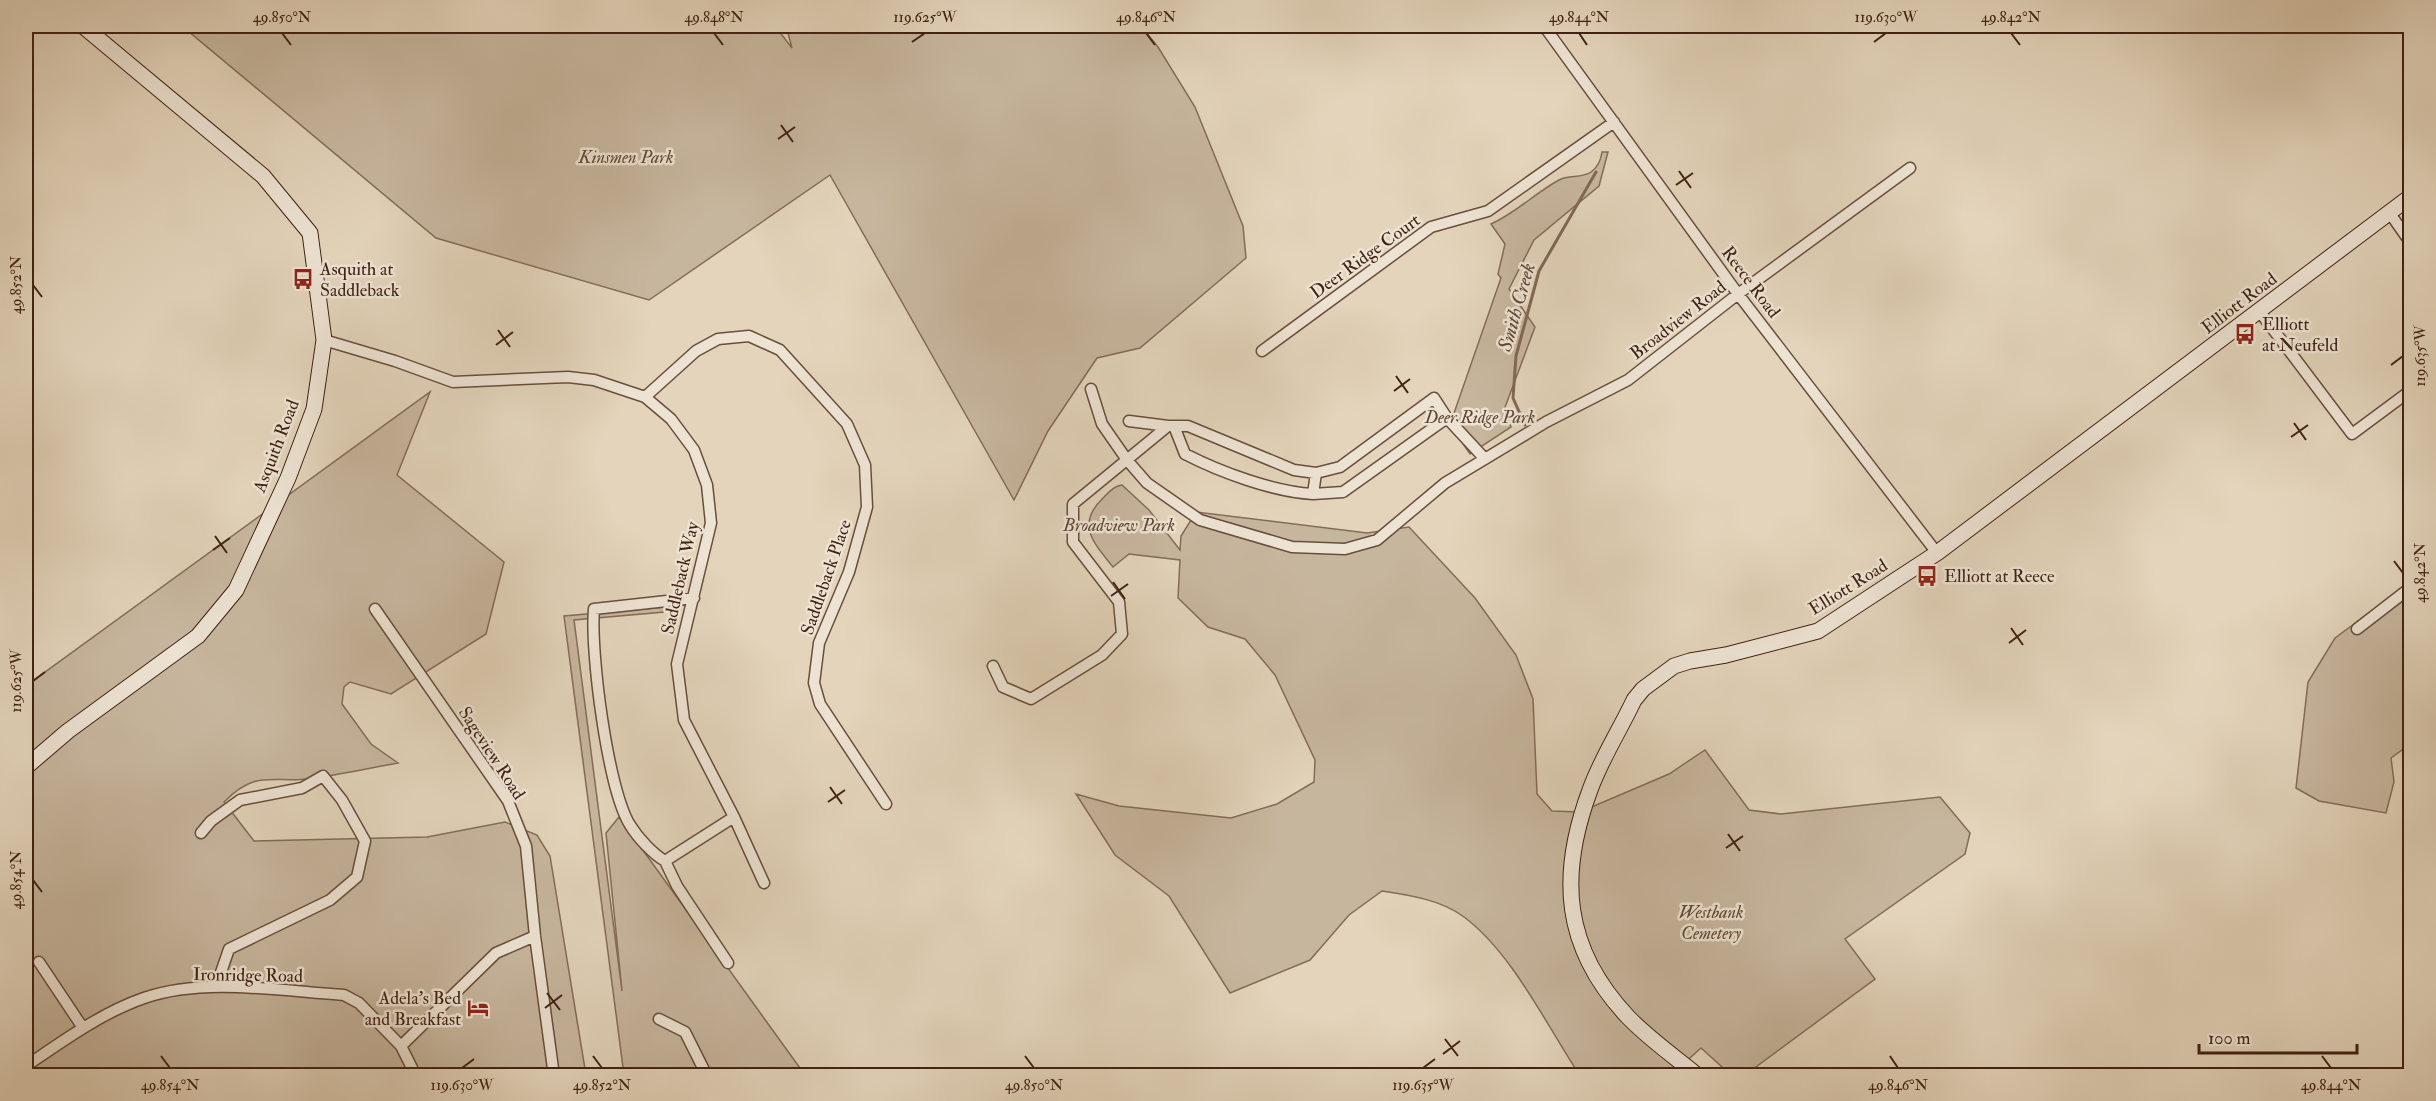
<svg xmlns="http://www.w3.org/2000/svg" width="2436" height="1101" font-family="'IM FELL Double Pica',serif">
  <style>
    .green { fill: #c7b69e; stroke: #846c58; stroke-width: 1.5 }
    .lines { fill: none; stroke-linecap: round; stroke-linejoin: round }
    .stream { stroke: #816855; stroke-width: 3 }
    .street-casing { stroke: #694e3c; stroke-width: 13 }
    .secondary-casing { stroke: #402112; stroke-width: 17 }
    .street { stroke: #ede3d3; stroke-width: 10 }
    .secondary { stroke: #ede3d3; stroke-width: 15 }
    .ticks { fill: none; stroke: #402112; stroke-width: 2 }
    .labels { text-anchor: middle; stroke-width: 5; stroke-linejoin: round; paint-order: stroke }
    .park-label { font-size: 18px; font-style: italic; fill: #624635; stroke: #ede3d3 }
    .street-label { font-size: 18px; fill: #402112; stroke: #ede3d3 }
    .poi-label { font-size: 18px; fill: #402112; stroke: #ede3d3; text-anchor: start }
    .water-label { font-size: 20px; font-style: italic; fill: #604434; stroke: #ede3d3 }
    .neatline { fill: none; stroke: #402112; stroke-width: 2 }
    .ticks-label { font-size: 15px; text-anchor: middle; fill: #402112 }
  </style>
  <rect width="100%" height="100%" fill="#e3d4bb"/>
  <filter id="stains"><feTurbulence type="fractalNoise" baseFrequency=".00333" numOctaves="4"/><feColorMatrix values="0 0 0 0 .2 0 0 0 0 .09 0 0 0 0 .02 0 0 0 .5 -.17"/></filter>
  <radialGradient id="worn" r=".72"><stop offset=".6" stop-color="#630" stop-opacity="0"/><stop offset="1" stop-color="#630" stop-opacity=".3"/></radialGradient>
  <path class="green" d="M182,26H775L792,48L786,26H1141L1158,47L1195,107L1243,226L1246,258L1140,348L1097,358L1048,431L1014,500L830,175L649,300L436,238Z
    M1602,152H1608L1599,186L1534,240L1509,289L1535,327L1504,410L1511,427L1470,454L1463,444L1453,416L1501,278L1498,274L1505,244L1491,224C1516,213 1535,193 1559,180C1569,174 1581,179 1591,172C1598,167 1601,160 1602,152Z
    M430,392L397,475L504,562L486,634L391,694L350,682L344,687L342,704L371,744L398,763C370,768 343,774 315,778C274,785 258,767 224,802L254,841L427,837L505,822L537,835L550,856L586,1075H26V686Z
    M1122,485L1149,510L1180,550L1181,536L1196,512L1367,533L1409,527L1475,598L1516,655L1533,699L1537,794L1552,811L1580,812L1669,774L1705,750L1749,810L1781,814L1940,797L1970,833L1965,854L1845,939L1875,979L1745,1075H1731L1701,1048L1671,1075L1584,1076L1575,1068C1544,1020 1510,951 1464,917C1442,900 1409,895 1382,891L1349,915L1310,960L1230,993L1169,896L1115,855L1076,794L1119,806L1231,818L1277,804L1314,782L1315,760L1275,675L1245,639L1208,627L1178,598L1180,560L1129,554L1113,567C1094,543 1075,525 1103,498C1109,492 1114,486 1122,485Z
    M2410,583V744L2391,758L2394,782L2386,813L2319,801L2296,788L2308,682L2335,638Z
    M677,606L676,611L574,620L622,991L606,833L619,817L805,1075H624L564,616Z"/>
  <g class="lines">
    <path class="stream" d="M1525,425L1513,398L1516,356L1539,271L1596,172"/>
    <defs>
      <path id="street" d="M1544,26L1738,294L1937,553
        M2389,212L2410,242
        M2260,312L2352,434L2410,391
        M324,340L395,361L453,382L568,377L594,380L645,397L671,419L694,450L707,485L711,523L677,664L684,720L734,817L764,883
        M1262,351L1431,227L1488,211L1614,122
        M1091,389L1102,424L1127,460L1147,483L1200,520L1292,547L1345,549L1377,540L1445,483L1546,422L1628,380L1738,294L1910,168
        M645,397L696,351L718,339L749,336L780,350L847,424L865,465L867,507L849,572L819,643L814,683L820,704L886,804
        M1129,421L1168,426
        M1174,426L1185,454C1220,472 1274,492 1313,494L1316,473L1340,467L1434,398L1447,418L1485,459
        M1313,494L1343,492L1447,418
        M694,598L594,609C590,652 608,790 630,825C638,838 653,854 665,861L734,817
        M375,609L508,801L526,846L535,936L554,1076
        M2357,629L2410,588
        M993,666L1003,687L1031,699L1102,655L1122,634L1119,602L1073,542V504L1168,426H1188L1294,470L1316,473
        M201,833L211,821L240,800L302,788L323,776L342,800L365,841L357,877L330,900L229,949L216,987
        M665,861L677,886L728,963
        M39,962L83,1028
        M659,1019L685,1032L707,1076
        M401,1046L496,953L535,936
        M26,1066C63,1041 101,1013 144,998C204,977 281,991 344,995L359,1003L401,1046L416,1076"/>
      <path id="secondary" d="M26,767L68,731L198,636L236,590L288,478L314,409L324,340L310,233L263,176L83,26
        M1698,1076C1675,1057 1648,1038 1628,1017C1563,948 1558,876 1590,790C1601,759 1620,730 1634,700L1643,689L1674,666L1690,661L1726,655L1818,631L1937,553L2410,197"/>
    </defs>
    <use href="#street" class="street-casing"/>
    <use href="#secondary" class="secondary-casing"/>
    <use href="#street" class="street"/>
    <use href="#secondary" class="secondary"/>
  </g>
  <path class="ticks" d="M282,33L291,45M714,33L723,45M1146,33L1155,45M1579,33L1587,45M2011,33L2020,45M912,42L925,33M1874,42L1886,33M781,125L793,142M778,139L795,127M1679,171L1691,188M1676,185L1693,173M33,285L42,297M498,330L510,347M496,345L513,332M2391,365L2403,356M1396,376L1408,393M1394,391L1410,379M2294,423L2306,440M2291,437L2308,425M215,536L227,553M213,550L230,538M2394,561L2403,573M1113,582L1125,599M1111,596L1128,584M2011,628L2023,645M2009,643L2026,630M33,681L45,672M830,787L842,804M828,802L845,790M1728,834L1740,851M1726,848L1743,836M33,880L42,892M547,993L560,1010M545,1008L562,995M1445,1039L1458,1056M1443,1054L1460,1041M161,1056L170,1068M593,1056L602,1068M1025,1056L1034,1068M1890,1056L1898,1068M2322,1056L2331,1068M462,1068L474,1059M1423,1068L1435,1059"/>
  <defs>
    <symbol id="bus-bare" viewBox="-9 -9 18 18"><path d="M-5-6H5V4H4V6H2V4H-2V6H-4V4H-5ZM-3.5-4V0h7V-4ZM-3.5 1.2v1.5H-2V1.2ZM2 1.2v1.5H3.5V1.2Z" fill="#8f2418" stroke="#ede3d3" stroke-width="2.5" paint-order="stroke"/></symbol>
    <symbol id="hotel-bare" viewBox="-9 -9 18 18"><path d="M-6-4.5h1.5V1H6V5H4.5V3h-9V5H-6ZM-4 0a1.8 1.8 0 1 1 3.6 0ZM.5 0V-2.5h3Q6-2.5 6 0Z" fill="#8f2418" stroke="#ede3d3" stroke-width="2.5" paint-order="stroke"/></symbol>
  </defs>
  <g fill-rule="evenodd">
    <use href="#bus-bare" x="288" y="264" width="30" height="30"/>
    <use href="#bus-bare" x="2230" y="319" width="30" height="30"/>
    <use href="#bus-bare" x="1912" y="561" width="30" height="30"/>
    <use href="#hotel-bare" x="463" y="993" width="30" height="30"/>
  </g>
  <g class="labels">
    <g class="park-label">
      <text x="626" y="163">Kinsmen Park</text>
      <text x="1480" y="423">Deer Ridge Park</text>
      <text x="1119" y="531">Broadview Park</text>
      <text x="1711" y="918">Westbank<tspan x="1711" dy="21">Cemetery</tspan></text>
    </g>
    <g class="street-label">
      <text transform="translate(1365 256) rotate(-36)" y="6">Deer Ridge Court</text>
      <text transform="translate(1751 282) rotate(53)" y="6">Reece Road</text>
      <text transform="translate(2239 303) rotate(-37)" y="6">Elliott Road</text>
      <text transform="translate(1678 320) rotate(-38)" y="6">Broadview Road</text>
      <text transform="translate(276 446) rotate(-69)" y="6">Asquith Road</text>
      <text transform="translate(826 577) rotate(-71)" y="6">Saddleback Place</text>
      <text transform="translate(680 578) rotate(-77)" y="6">Saddleback Way</text>
      <text transform="translate(1848 587) rotate(-32)" y="6">Elliott Road</text>
      <text transform="translate(492 753) rotate(57)" y="6">Sageview Road</text>
      <text transform="translate(248 975) rotate(1)" y="6">Ironridge Road</text>
    </g>
    <g class="poi-label">
      <text x="320" y="275">Asquith at<tspan x="320" dy="21">Saddleback</tspan></text>
      <text x="2262" y="330">Elliott<tspan x="2262" dy="21">at Neufeld</tspan></text>
      <text x="1944" y="582">Elliott at Reece</text>
      <text x="461" y="1004" text-anchor="end">Adela's Bed<tspan x="461" dy="21">and Breakfast</tspan></text>
    </g>
    <g class="water-label">
      <text transform="translate(1516 307) rotate(-74)" y="7">Smith Creek</text>
    </g>
  </g>
  <rect width="2436" height="1101" fill="none" stroke="#e3d4bb" stroke-width="66"/>
  <path d="M2199 1044v9h158v-9" fill="none" stroke="#402112" stroke-width="3"/>
  <text x="2208" y="1044" font-size="18" fill="#402112" stroke="#ede3d3" stroke-width="4.5" paint-order="stroke">100 m</text>
  <rect x="33" y="33" width="2370" height="1035" class="neatline"/>
  <g class="ticks-label">
    <text x="282" y="22">49.850°N</text>
    <text x="714" y="22">49.848°N</text>
    <text x="925" y="22">119.625°W</text>
    <text x="1146" y="22">49.846°N</text>
    <text x="1579" y="22">49.844°N</text>
    <text x="1886" y="22">119.630°W</text>
    <text x="2011" y="22">49.842°N</text>
    <text transform="translate(16 285) rotate(-90)" y="5">49.852°N</text>
    <text transform="translate(2420 356) rotate(-90)" y="5">119.635°W</text>
    <text transform="translate(2420 573) rotate(-90)" y="5">49.842°N</text>
    <text transform="translate(16 681) rotate(-90)" y="5">119.625°W</text>
    <text transform="translate(16 880) rotate(-90)" y="5">49.854°N</text>
    <text x="170" y="1090">49.854°N</text>
    <text x="462" y="1090">119.630°W</text>
    <text x="602" y="1090">49.852°N</text>
    <text x="1034" y="1090">49.850°N</text>
    <text x="1423" y="1090">119.635°W</text>
    <text x="1898" y="1090">49.846°N</text>
    <text x="2331" y="1090">49.844°N</text>
  </g>
  <rect width="100%" height="100%" filter="url(#stains)"/>
  <rect width="100%" height="100%" fill="url(#worn)"/>
</svg>
